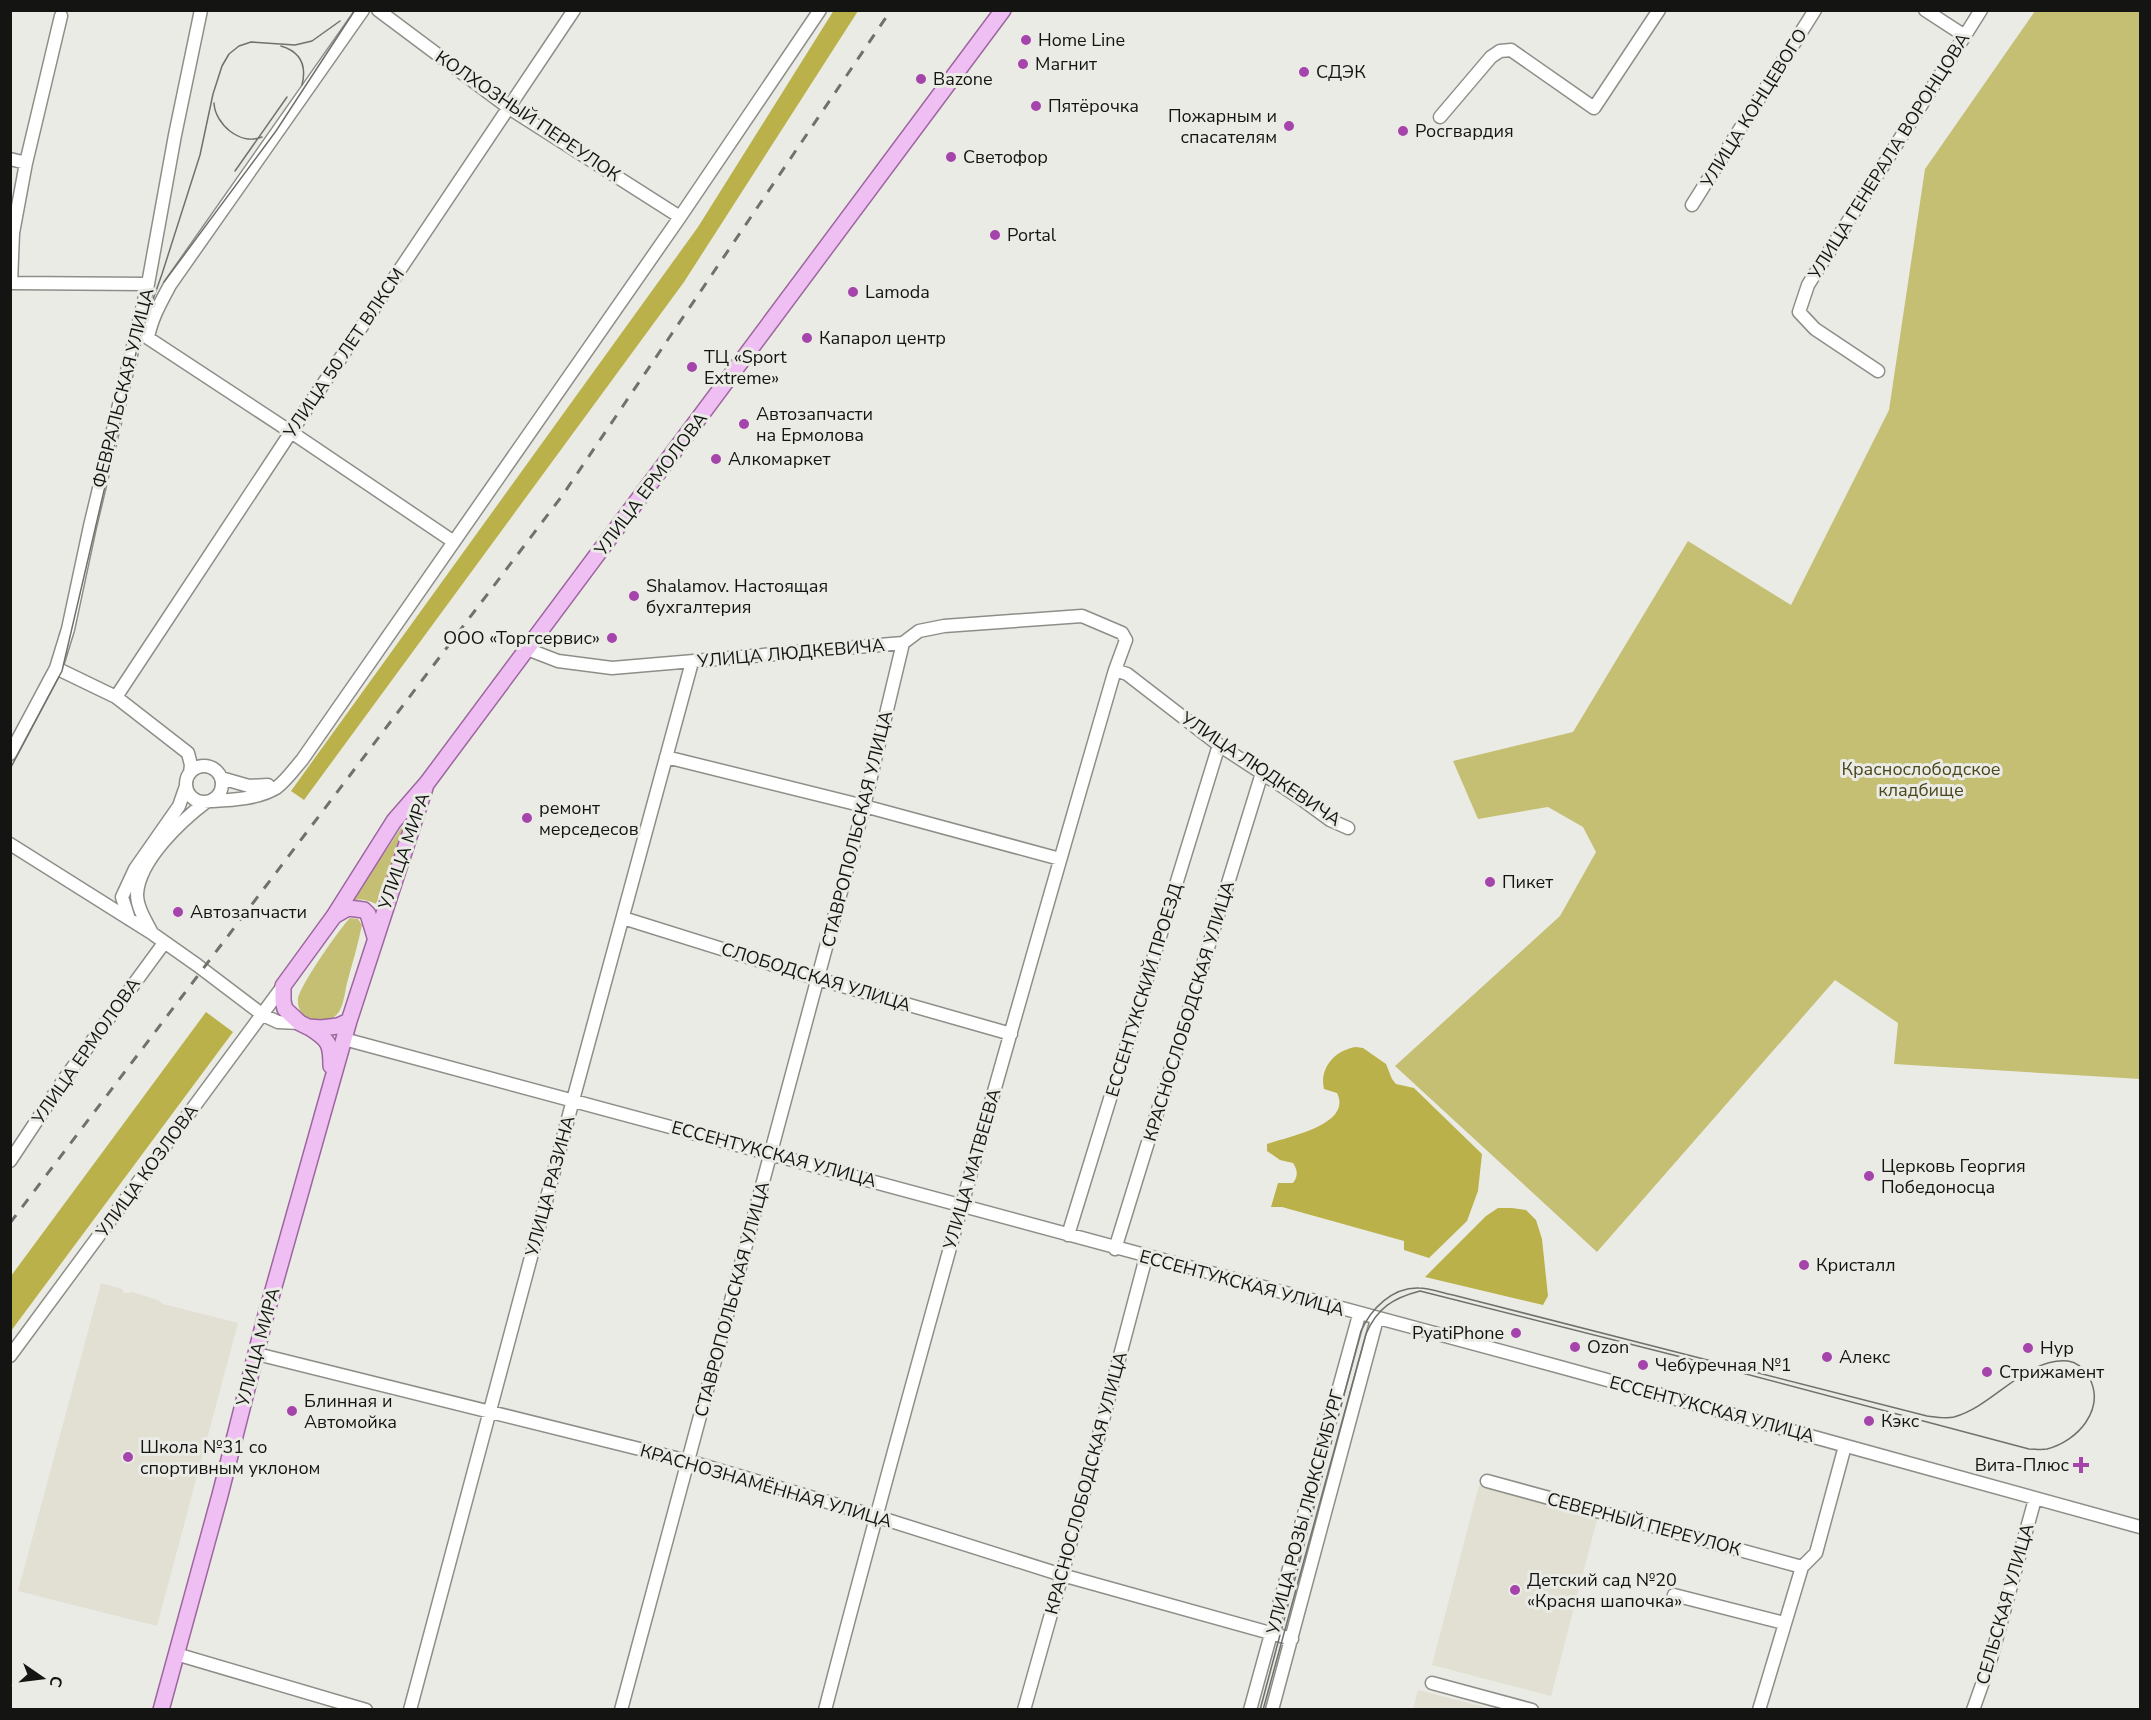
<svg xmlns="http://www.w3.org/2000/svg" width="2151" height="1720" font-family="'Nunito Sans',sans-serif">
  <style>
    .built { fill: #e1e0d3 }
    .green { fill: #c5bf74 }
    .forest { fill: #bab14a }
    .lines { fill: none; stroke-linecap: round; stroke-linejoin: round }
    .minor-casing { stroke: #8e8e89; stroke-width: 15 }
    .major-casing { stroke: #9c679e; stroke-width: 18 }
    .minor { stroke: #fff; stroke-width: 12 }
    .major { stroke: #efbef2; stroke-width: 15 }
    .tram { stroke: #70706d; stroke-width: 1.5 }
    .rail { stroke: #70706d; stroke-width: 3; stroke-dasharray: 10 10; stroke-linecap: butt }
    .poi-dot { fill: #a544ab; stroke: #ebebe6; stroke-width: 2 }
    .labels { text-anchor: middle; stroke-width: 6; stroke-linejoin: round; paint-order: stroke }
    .poi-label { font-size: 18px; fill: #141413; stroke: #ebebe6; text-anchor: start }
    .street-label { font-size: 18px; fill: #141413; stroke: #ebebe6 }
    .park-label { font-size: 18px; fill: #4b471c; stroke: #ebebe6 }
  </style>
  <rect width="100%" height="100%" fill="#ebebe6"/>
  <path class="built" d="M101,1283L122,1289L124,1293L132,1292L158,1300L163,1304L238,1323L157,1626L18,1591Z
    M1479,1485L1598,1516L1551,1696L1432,1665Z
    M1418,1690L1492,1709H1413Z"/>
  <path class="green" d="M2035,11H2140V1079L1894,1064L1898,1023L1835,980L1597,1252L1395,1066L1560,916L1596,852L1583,827L1548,807L1478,819L1453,761L1573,732L1688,541L1791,605L1889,410L1925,169Z
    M414,809L376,904C365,899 359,898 348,902L366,880Z
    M350,918L358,919L362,925C358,945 352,964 347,983C345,992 344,1002 340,1010C329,1030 296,1023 298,999C299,987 340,928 350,918Z"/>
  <path class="forest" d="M834,10L858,11L684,282L304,800L291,791L698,227Z
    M206,1012L233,1032L11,1331V1276Z
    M1356,1047L1363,1048L1386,1064L1392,1079L1396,1084L1414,1088L1482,1154L1478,1191L1467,1221L1429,1258L1404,1250V1241L1282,1207H1271L1278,1183H1293C1298,1176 1298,1171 1293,1163L1280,1160L1267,1151V1144C1287,1137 1353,1125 1337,1093L1324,1089C1319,1068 1335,1050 1356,1047Z
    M1498,1208H1512L1526,1210L1536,1220L1542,1239L1548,1296L1543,1305L1425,1277L1486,1216Z"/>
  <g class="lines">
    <defs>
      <path id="minor" d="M363,10L170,285C161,302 151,319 148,338L291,432L454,542
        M378,10L509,108L680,217
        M1925,10L1965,36
        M61,16L26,163L13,233L11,283L148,284
        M1440,117L1491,57L1500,51L1511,50L1594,108L1659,10
        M10,159L26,163
        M1692,205L1815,10
        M1878,371L1815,329L1799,312L1808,285L1981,10
        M527,649L558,661L612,668L903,643L919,631L944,626L1082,616L1122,633L1126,640L1115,670C1015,1015 916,1361 825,1710
        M56,668L116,697L188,753L191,765L190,773
        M1115,670L1127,674L1219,745L1300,798L1330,820L1348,828
        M116,697L291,432L574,10
        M10,754L56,668L68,629L90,526L148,284L175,135L201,10
        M666,757L864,806L1060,859
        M186 784a18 18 0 1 1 36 0a18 18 0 1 1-36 0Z
        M221,778L249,786L268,785
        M211,801C231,800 258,799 276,788C286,781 294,769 302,760L680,217L820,10
        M10,844L153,934L197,965L263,1015L278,1022L300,1023
        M623,918L818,979L1011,1034
        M129,919L122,897L135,869L179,806L186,786
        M152,933C146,921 137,908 137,894C139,860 181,821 206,802
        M344,1039L1560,1367L2140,1527
        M10,1161L65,1078L164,943
        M1068,1235L1219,745
        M1115,1249L1262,773
        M257,1354L688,1461L875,1516L1062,1575L1292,1639
        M10,1356L283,986
        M1487,1481L1802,1567
        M1674,1595L1784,1623
        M176,1654L366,1710
        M1432,1683L1532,1710
        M410,1710L573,1100L692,662
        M621,1710L864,806L903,643
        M1024,1710L1062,1575L1146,1257
        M1250,1710L1359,1315
        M1272,1710L1377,1319
        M1759,1710L1802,1567L1816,1553L1845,1446
        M1973,1710L1990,1662L2035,1499"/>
      <path id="major" d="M334,916L348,908L364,910L368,914L375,937
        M349,1021L338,1026L321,1028L308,1027L300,1023L285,1009L283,1001V986L334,916L394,821L427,783L1003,10
        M310,1028C329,1040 331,1044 331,1066
        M161,1710L220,1495L264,1322L349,1021L425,788"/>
    </defs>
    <use href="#minor" class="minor-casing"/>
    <use href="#major" class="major-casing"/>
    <use href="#minor" class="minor"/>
    <use href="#major" class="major"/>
    <path class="tram" d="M281,46C301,52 307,65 302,85
      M214,103C215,124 240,146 262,137
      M235,171L287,97
      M164,282L276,131L355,10
      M10,769L62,671L140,336L162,274L200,155L213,94L222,66L229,54L239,46L251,42L295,45L312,41L340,21
      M1260,1710L1361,1331C1371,1309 1392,1287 1419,1288C1430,1288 1442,1293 1453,1295L1927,1416C1935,1417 1946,1419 1954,1417C1994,1406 2026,1357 2068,1361C2078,1362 2084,1369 2089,1377C2106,1409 2078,1441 2047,1449C2041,1450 2035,1449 2029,1449L1689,1359L1420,1291C1393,1298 1377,1308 1366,1334L1263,1710"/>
    <path class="rail" d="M10,1223L562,496L891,10"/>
  </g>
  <g class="poi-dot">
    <circle cx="1026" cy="40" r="6"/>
    <circle cx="1023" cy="64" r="6"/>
    <circle cx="1304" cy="72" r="6"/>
    <circle cx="921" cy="79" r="6"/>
    <circle cx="1036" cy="106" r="6"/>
    <circle cx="1289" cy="126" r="6"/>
    <circle cx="1403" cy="131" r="6"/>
    <circle cx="951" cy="157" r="6"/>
    <circle cx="995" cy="235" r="6"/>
    <circle cx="853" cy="292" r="6"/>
    <circle cx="807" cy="338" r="6"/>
    <circle cx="692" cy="367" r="6"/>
    <circle cx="744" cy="424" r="6"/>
    <circle cx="716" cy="459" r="6"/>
    <circle cx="634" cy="596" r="6"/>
    <circle cx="612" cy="638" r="6"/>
    <circle cx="527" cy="818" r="6"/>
    <circle cx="1490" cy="882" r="6"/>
    <circle cx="178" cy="912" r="6"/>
    <circle cx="1869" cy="1176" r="6"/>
    <circle cx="1804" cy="1265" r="6"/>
    <circle cx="1516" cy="1333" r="6"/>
    <circle cx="1575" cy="1347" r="6"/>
    <circle cx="2028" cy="1348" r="6"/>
    <circle cx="1827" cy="1357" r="6"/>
    <circle cx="1643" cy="1365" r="6"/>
    <circle cx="1987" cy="1372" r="6"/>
    <circle cx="292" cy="1411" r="6"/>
    <circle cx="1869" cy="1421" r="6"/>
    <circle cx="128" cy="1457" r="6"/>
    <path d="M2078 1456h6v6h6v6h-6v6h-6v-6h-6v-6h6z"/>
    <circle cx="1515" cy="1590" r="6"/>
  </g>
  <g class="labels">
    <g class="poi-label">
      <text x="1038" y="46">Home Line</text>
      <text x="1035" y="70">Магнит</text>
      <text x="1316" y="78">СДЭК</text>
      <text x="933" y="85">Bazone</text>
      <text x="1048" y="112">Пятёрочка</text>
      <text x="1277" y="122" text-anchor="end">Пожарным и<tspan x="1277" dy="21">спасателям</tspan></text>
      <text x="1415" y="137">Росгвардия</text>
      <text x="963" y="163">Светофор</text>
      <text x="1007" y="241">Portal</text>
      <text x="865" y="298">Lamoda</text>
      <text x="819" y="344">Капарол центр</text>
      <text x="704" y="363">ТЦ «Sport<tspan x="704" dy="21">Extreme»</tspan></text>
      <text x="756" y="420">Автозапчасти<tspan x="756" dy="21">на Ермолова</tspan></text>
      <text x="728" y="465">Алкомаркет</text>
      <text x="646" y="592">Shalamov. Настоящая<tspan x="646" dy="21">бухгалтерия</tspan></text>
      <text x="600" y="644" text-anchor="end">ООО «Торгсервис»</text>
      <text x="539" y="814">ремонт<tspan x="539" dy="21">мерседесов</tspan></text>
      <text x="1502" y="888">Пикет</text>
      <text x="190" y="918">Автозапчасти</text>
      <text x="1881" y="1172">Церковь Георгия<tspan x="1881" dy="21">Победоносца</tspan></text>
      <text x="1816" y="1271">Кристалл</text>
      <text x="1504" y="1339" text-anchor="end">PyatiPhone</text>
      <text x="1587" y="1353">Ozon</text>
      <text x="2040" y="1354">Нур</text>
      <text x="1839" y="1363">Алекс</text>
      <text x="1655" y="1371">Чебуречная №1</text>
      <text x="1999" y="1378">Стрижамент</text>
      <text x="304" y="1407">Блинная и<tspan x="304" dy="21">Автомойка</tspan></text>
      <text x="1881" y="1427">Кэкс</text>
      <text x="140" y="1453">Школа №31 со<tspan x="140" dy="21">спортивным уклоном</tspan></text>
      <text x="2069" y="1471" text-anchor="end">Вита-Плюс</text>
      <text x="1527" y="1586">Детский сад №20<tspan x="1527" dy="21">«Красня шапочка»</tspan></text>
    </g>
    <g class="street-label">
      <text transform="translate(1754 108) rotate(-58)" y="6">УЛИЦА КОНЦЕВОГО</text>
      <text transform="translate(528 116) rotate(34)" y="6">КОЛХОЗНЫЙ ПЕРЕУЛОК</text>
      <text transform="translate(1889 156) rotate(-58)" y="6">УЛИЦА ГЕНЕРАЛА ВОРОНЦОВА</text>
      <text transform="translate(344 353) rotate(-56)" y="6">УЛИЦА 50 ЛЕТ ВЛКСМ</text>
      <text transform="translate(123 388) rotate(-76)" y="6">ФЕВРАЛЬСКАЯ УЛИЦА</text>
      <text transform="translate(651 484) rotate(-53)" y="6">УЛИЦА ЕРМОЛОВА</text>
      <text transform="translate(791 653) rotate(-5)" y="6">УЛИЦА ЛЮДКЕВИЧА</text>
      <text transform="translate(1261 769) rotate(34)" y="6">УЛИЦА ЛЮДКЕВИЧА</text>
      <text transform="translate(857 829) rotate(-76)" y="6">СТАВРОПОЛЬСКАЯ УЛИЦА</text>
      <text transform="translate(404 851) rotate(-71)" y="6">УЛИЦА МИРА</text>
      <text transform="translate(816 977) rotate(17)" y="6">СЛОБОДСКАЯ УЛИЦА</text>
      <text transform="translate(1144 990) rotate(-73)" y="6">ЕССЕНТУКСКИЙ ПРОЕЗД</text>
      <text transform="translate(1189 1011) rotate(-73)" y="6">КРАСНОСЛОБОДСКАЯ УЛИЦА</text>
      <text transform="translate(86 1051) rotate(-55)" y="6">УЛИЦА ЕРМОЛОВА</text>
      <text transform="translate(774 1154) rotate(15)" y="6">ЕССЕНТУКСКАЯ УЛИЦА</text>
      <text transform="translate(972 1169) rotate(-74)" y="6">УЛИЦА МАТВЕЕВА</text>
      <text transform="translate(147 1171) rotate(-54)" y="6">УЛИЦА КОЗЛОВА</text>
      <text transform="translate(550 1186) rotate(-75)" y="6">УЛИЦА РАЗИНА</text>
      <text transform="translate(1242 1283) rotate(15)" y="6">ЕССЕНТУКСКАЯ УЛИЦА</text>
      <text transform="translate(732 1299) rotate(-75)" y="6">СТАВРОПОЛЬСКАЯ УЛИЦА</text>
      <text transform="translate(258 1347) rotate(-75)" y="6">УЛИЦА МИРА</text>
      <text transform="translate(1712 1409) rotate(15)" y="6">ЕССЕНТУКСКАЯ УЛИЦА</text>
      <text transform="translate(1086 1483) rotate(-75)" y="6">КРАСНОСЛОБОДСКАЯ УЛИЦА</text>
      <text transform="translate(766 1486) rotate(16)" y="6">КРАСНОЗНАМЁННАЯ УЛИЦА</text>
      <text transform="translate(1305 1512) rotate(-75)" y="6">УЛИЦА РОЗЫ ЛЮКСЕМБУРГ</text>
      <text transform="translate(1644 1524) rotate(15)" y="6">СЕВЕРНЫЙ ПЕРЕУЛОК</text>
      <text transform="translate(2005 1604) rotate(-74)" y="6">СЕЛЬСКАЯ УЛИЦА</text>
    </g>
    <g class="park-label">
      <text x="1921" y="775">Краснослободское<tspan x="1921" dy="21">кладбище</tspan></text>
    </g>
  </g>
  <rect width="2151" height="1720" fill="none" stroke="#141413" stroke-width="24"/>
  <g transform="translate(42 1678) rotate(104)" stroke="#ebebe6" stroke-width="4.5" paint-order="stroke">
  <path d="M0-4.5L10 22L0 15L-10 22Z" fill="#141413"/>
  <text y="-9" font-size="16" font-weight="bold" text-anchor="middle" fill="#141413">С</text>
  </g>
</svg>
